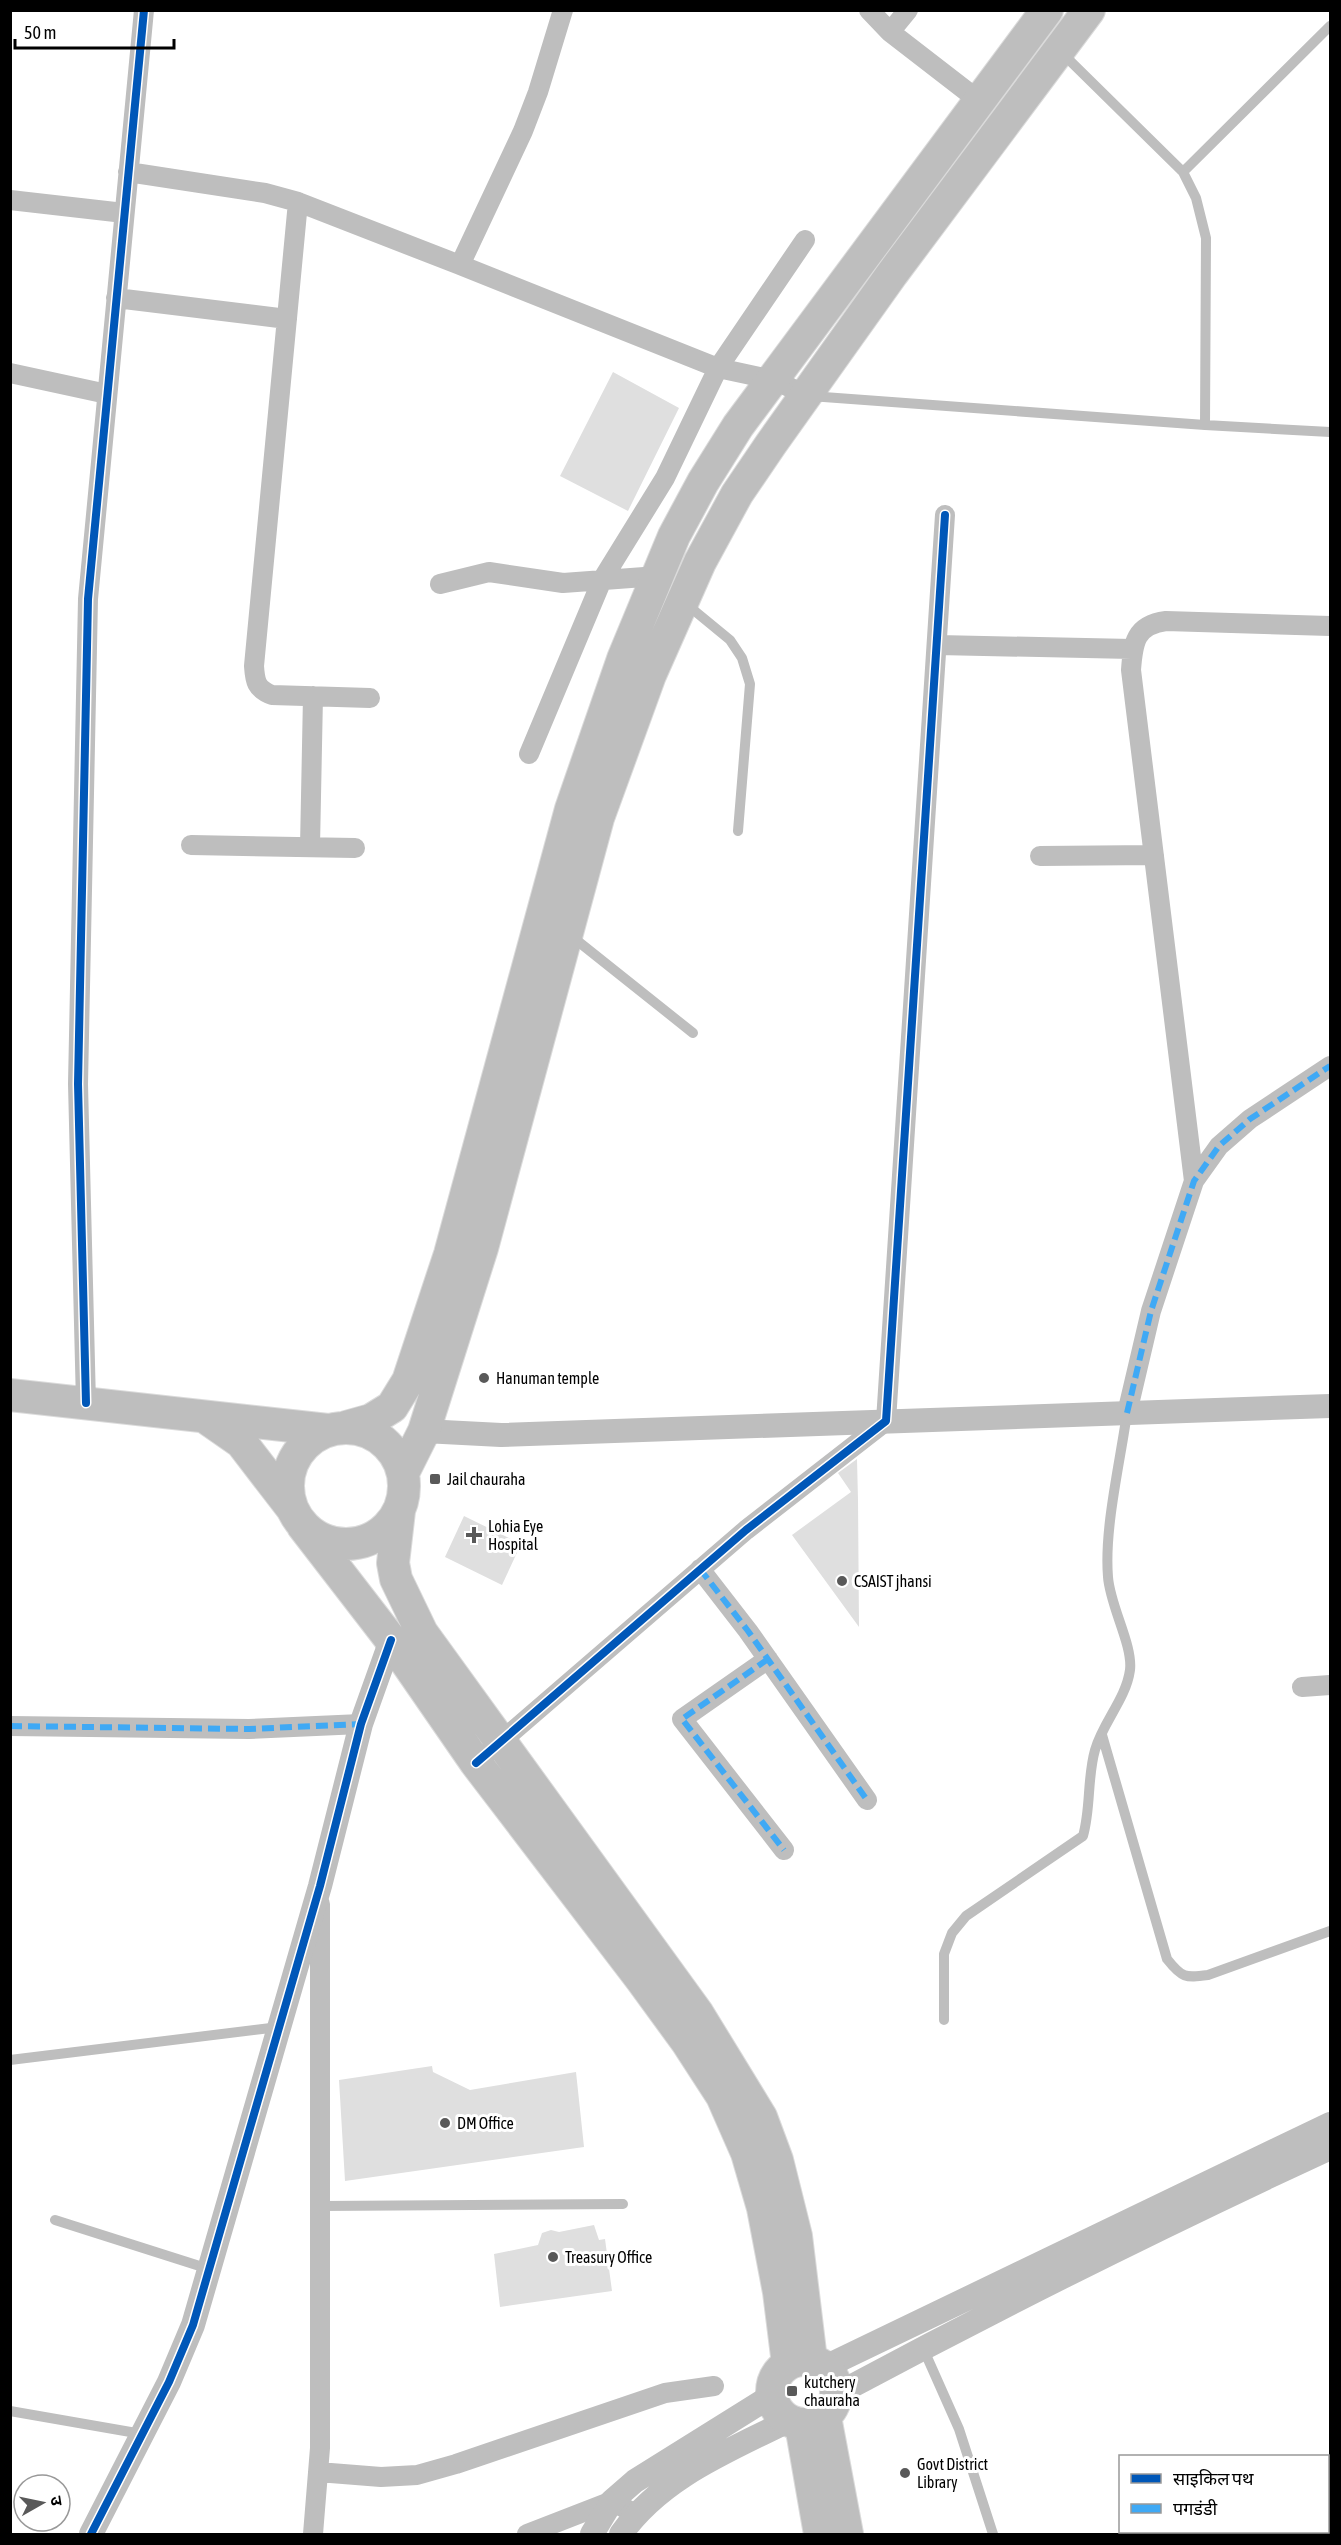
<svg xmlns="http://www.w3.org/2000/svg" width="1341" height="2545" font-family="'Asap Condensed','Noto Sans Devanagari',sans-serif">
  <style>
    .building { fill: #dfdfdf }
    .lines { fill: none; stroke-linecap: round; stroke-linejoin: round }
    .primary-casing { stroke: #dbdbdb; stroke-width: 34 }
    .service { stroke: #bebebe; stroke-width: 10 }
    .minor { stroke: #bebebe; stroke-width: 20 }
    .tertiary { stroke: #bebebe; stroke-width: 24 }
    .primary { stroke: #bebebe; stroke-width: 32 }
    .quiet { stroke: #3fa9f5; stroke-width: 6; stroke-dasharray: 12 6; stroke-linecap: butt }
    .cycleway-casing { stroke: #fff; stroke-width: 11 }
    .cycleway { stroke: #0057b8; stroke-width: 8 }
    .poi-dot { fill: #595959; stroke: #fff; stroke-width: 2 }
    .labels { text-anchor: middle; stroke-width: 6; stroke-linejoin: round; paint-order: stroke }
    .poi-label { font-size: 16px; fill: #000; stroke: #fff; text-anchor: start }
  </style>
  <rect width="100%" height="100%" fill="#fff"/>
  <path class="building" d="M613,372L679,408L628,511L560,476Z
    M857,1459L858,1500L859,1627L792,1535L851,1492L838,1473Z
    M464,1516L521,1544L502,1585L445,1557Z
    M432,2066L433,2072L470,2090L576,2072L584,2147L345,2181L339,2080Z
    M594,2225L599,2240L605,2239L612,2291L500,2307L494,2254L538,2245L542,2233L551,2230L559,2232Z"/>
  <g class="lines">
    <defs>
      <path id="primary" d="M10,1395L328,1430
        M208,1419L241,1442L291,1507
        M346,1427L371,1420L392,1407L408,1381L450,1254L571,809L623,659L674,536L703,482L738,426L1047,10
        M288 1486a58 58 0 1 1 116 0a58 58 0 1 1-116 0Z
        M403,1473L424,1431L482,1248L598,818L650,675L700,562L737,494L771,444L892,274L1089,10
        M399,1511L393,1563L396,1579L422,1633L698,2014L761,2117L777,2160L796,2236L811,2360
        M303,1526L391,1640L476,1763L641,1979L687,2042L722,2096L747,2153L763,2208L779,2292L788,2364
        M772 2392a32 32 0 1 1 64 0a32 32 0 1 1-64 0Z
        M825,2417L847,2534
        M801,2425L820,2534"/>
    </defs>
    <use href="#primary" class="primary-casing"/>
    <path class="service" d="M1061,52L1183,172L1196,198L1206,238L1205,425
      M1183,172L1330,26
      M810,396L1205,425L1330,432
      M685,603L730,640L742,658L750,684L738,831
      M570,935L693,1033
      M1102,1735L1167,1959C1182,1978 1185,1978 1208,1975L1330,1931
      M944,2020V1954L952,1933L966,1916L1083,1836C1091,1808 1087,1778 1095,1750C1103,1722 1126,1699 1130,1670C1133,1645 1110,1606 1108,1577C1104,1529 1120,1463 1127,1413
      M10,2060L279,2027
      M320,2206L623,2204
      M55,2220L209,2269
      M923,2348L959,2429L993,2534
      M10,2411L142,2434
      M1328,2529L1330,2524
      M1145,2532L1146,2534"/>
    <path class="minor" d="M563,10L538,92L523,131L460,265L718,368L774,380L806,395
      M869,10L890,32L978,100
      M890,32L908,10
      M128,172L265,193L298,202L460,265
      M10,200L124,213
      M298,202L254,666C255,681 256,689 272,695L370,698
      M116,298L287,319
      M10,373L107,394
      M440,584L489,572L563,583L658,576
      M938,645L1132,649
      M529,754L602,580L665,478L718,368L805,240
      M191,845L355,848
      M310,847L313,696
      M1040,856L1154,855
      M1194,1181L1131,670C1133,643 1135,625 1166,621L1330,626
      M86,1403L78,1084L88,599L144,10
      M1127,1413L1151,1311L1194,1181L1219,1146L1250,1119L1330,1066
      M700,1569L748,1631L867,1800
      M768,1659L682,1719L784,1850
      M1302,1687L1330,1685
      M10,1726L249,1729L361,1724
      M476,1763L746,1530L886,1421L945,515
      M318,2472L381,2477L417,2475L456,2464L665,2393L714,2386
      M313,2534L320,2448V1904
      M527,2534L612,2501L635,2514"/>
    <path class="tertiary" d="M424,1431L501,1435L1330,1406
      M825,2367L1330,2124
      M837,2394C999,2307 1164,2225 1330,2148
      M91,2534L169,2382L193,2325L320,1886L361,1724L391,1640
      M592,2534L612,2501L635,2481L771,2396
      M621,2534C662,2477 726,2452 788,2421"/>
    <use href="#primary" class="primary"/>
    <path class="quiet" d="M1127,1413L1151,1311L1194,1181L1219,1146L1250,1119L1330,1066
      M700,1569L748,1631L867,1800
      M768,1659L682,1719L784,1850
      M10,1726L249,1729L361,1724"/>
    <defs>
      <path id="cycleway" d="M86,1403L78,1084L88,599L144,10
        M476,1763L746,1530L886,1421L945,515
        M91,2534L169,2382L193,2325L320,1886L361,1724L391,1640"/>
    </defs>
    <use href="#cycleway" class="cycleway-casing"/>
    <use href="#cycleway" class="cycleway"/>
  </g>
  <g class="poi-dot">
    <circle cx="484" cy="1378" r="6"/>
    <rect x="429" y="1473" width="12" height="12" rx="3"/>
    <path d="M471 1526h6v6h6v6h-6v6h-6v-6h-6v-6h6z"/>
    <circle cx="842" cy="1581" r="6"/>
    <circle cx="445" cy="2123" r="6"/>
    <circle cx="553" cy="2257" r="6"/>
    <rect x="786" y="2385" width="12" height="12" rx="3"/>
    <circle cx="905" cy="2473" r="6"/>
  </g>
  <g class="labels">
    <g class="poi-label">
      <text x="496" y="1384">Hanuman temple</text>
      <text x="447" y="1485">Jail chauraha</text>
      <text x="488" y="1532">Lohia Eye<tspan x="488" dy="18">Hospital</tspan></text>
      <text x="854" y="1587">CSAIST jhansi</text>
      <text x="457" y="2129">DM Office</text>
      <text x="565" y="2263">Treasury Office</text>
      <text x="804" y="2388">kutchery<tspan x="804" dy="18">chauraha</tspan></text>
      <text x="917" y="2470">Govt District<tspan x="917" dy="18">Library</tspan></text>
    </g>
  </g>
  <rect width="1341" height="2545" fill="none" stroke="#000000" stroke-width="24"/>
  <rect x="1119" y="2455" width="210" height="78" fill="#ffffff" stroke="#999999" stroke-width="1.5"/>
  <rect x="1131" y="2474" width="30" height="9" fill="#0057b8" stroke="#999999" stroke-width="1.5"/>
  <text x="1173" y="2485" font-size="18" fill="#000000">साइकिल पथ</text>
  <rect x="1131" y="2504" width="30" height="9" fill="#3fa9f5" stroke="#999999" stroke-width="1.5"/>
  <text x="1173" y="2515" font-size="18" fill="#000000">पगडंडी</text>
  <g transform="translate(42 2503) rotate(81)"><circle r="28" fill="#ffffff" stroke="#999999" stroke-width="1.5"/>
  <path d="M0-4.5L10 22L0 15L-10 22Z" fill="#595959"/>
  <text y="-9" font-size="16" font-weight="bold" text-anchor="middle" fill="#000000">उ</text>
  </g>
  <path d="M15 39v9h159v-9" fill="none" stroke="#000000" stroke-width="3"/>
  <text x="24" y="39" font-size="18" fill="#000000" stroke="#ffffff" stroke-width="4.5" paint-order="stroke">50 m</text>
</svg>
